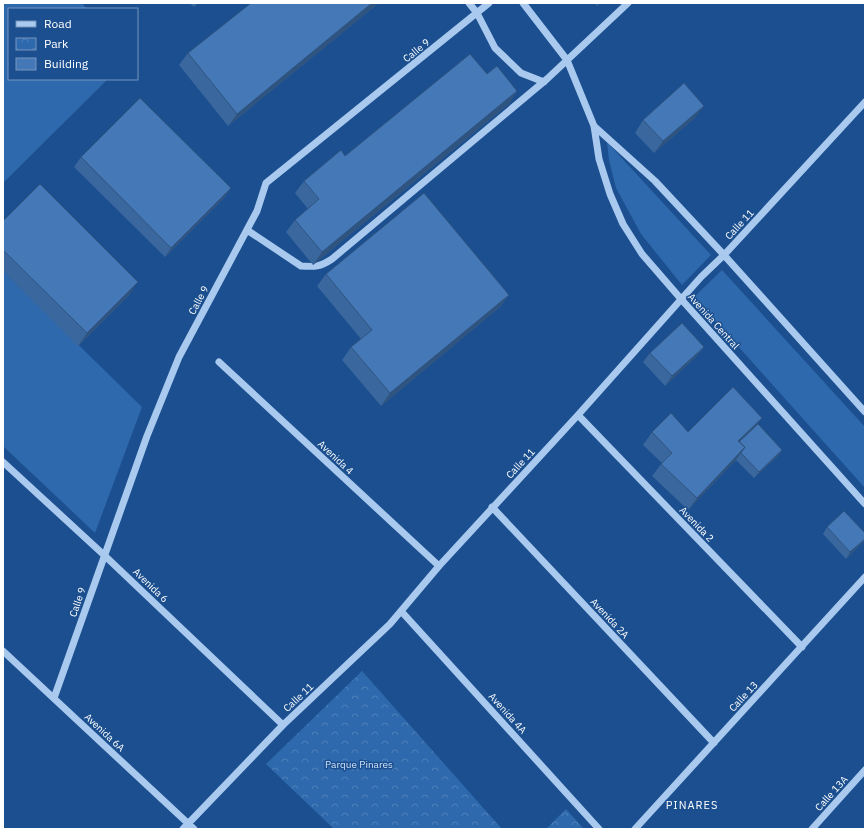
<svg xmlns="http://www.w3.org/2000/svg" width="868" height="832" font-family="'IBM Plex Sans',sans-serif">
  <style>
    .grass { fill: #2e69ad }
    .park { fill: url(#park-crowns) }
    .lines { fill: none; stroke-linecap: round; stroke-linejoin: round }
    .minor { stroke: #a9c9ee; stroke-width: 7 }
    .wall { fill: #3a679d }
    .shaded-wall { fill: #305480 }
    .building { fill: #4478b7; stroke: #305480 }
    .labels { text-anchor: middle; stroke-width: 3; stroke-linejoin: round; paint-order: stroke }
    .street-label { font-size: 10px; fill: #fff; stroke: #1b4f8f }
    .park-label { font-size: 10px; fill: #cfe3fa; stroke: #1b4f8f }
    .neighbourhood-label { font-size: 11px; letter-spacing: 1px; fill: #fff; stroke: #1b4f8f }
  </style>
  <defs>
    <pattern id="park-crowns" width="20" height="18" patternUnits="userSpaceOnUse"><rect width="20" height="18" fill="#2e69ad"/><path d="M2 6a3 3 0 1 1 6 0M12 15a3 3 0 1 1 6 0" fill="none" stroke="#4d80b9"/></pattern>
  </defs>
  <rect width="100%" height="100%" fill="#1b4f8f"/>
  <path class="grass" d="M3,3H82L87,9H9V79H108L3,183Z
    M607,142L711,255L682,285L641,234L616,188L609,160Z
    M722,270L865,427V488L694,297Z
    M3,271L142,407L95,533L3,446Z"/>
  <path class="park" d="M362,671L502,829H334L266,764Z
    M566,809L584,829H546Z"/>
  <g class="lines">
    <path class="minor" d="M469,3L477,13L495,48L521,73L544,82
      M523,3L567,60L594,126L599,159L610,194L623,224L642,254L681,299L865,504
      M594,126L655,181L724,255L865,412
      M247,230L301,266C315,267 320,267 332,259L547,79L628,3
      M219,362L439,566
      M578,415L802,647
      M3,462L104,555L283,725
      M492,507L714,743
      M401,611L599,829
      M3,651L194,829
      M54,698L147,436L179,357L257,211L266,183L489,3
      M183,829L283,725L390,624L439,566L578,415L701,277L724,255L865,102
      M635,829L865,577
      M812,829L865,770"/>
  </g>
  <path class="wall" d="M189,3H198L194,7Z
    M379,3L228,126L179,65L188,53Z
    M595,3H600L597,6Z
    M487,74L517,91L509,104L313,265L286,232L295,220L308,209L295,193L304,181L345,156Z
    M695,118L654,153L635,133L643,120Z
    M81,157L231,188L224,198L165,257L74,167Z
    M3,221L129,295L78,346L3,271Z
    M326,274L509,295L500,307L381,406L342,360L351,347L361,339L317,286Z
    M704,347L697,356L665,386L643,362L650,353Z
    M758,424L782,450L778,456L754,478L736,460L688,510L652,476L662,463L643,445L652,432H688Z
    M827,527L865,533V540L846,559L823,534Z"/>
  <path class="shaded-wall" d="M372,3H379L228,126L237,114Z
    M517,91L509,104L313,265L322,252Z
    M704,106L695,118L654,153L663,141Z
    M231,188L224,198L165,257L171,248Z
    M138,282L129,295L78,346L87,333Z
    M509,295L500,307L381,406L390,393Z
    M704,347L697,356L665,386L672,376Z
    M762,418L753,430L735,448L738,441Z
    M745,447L736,460L688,510L697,498Z
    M782,450L778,456L754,478L759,472Z
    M865,539V540L846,559L850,552Z"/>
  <path class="building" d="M251,3H372L237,114L188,53Z
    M470,54L487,74L497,66L517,91L322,252L295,220L319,199L304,181L341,150L345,156Z
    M684,83L704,106L663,141L643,120Z
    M140,98L231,188L171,248L81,157Z
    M40,184L138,282L87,333L3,250V221Z
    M424,193L509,295L390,393L351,347L372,330L326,274Z
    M682,323L704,347L672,376L650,353Z
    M733,387L762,418L738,441L745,447L697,498L661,464L672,453L652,432L671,413L688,432Z
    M758,424L782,450L759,472L741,453L745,447L739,442Z
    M844,511L865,533V539L850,552L827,527Z"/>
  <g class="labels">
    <g class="street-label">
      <text transform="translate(416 50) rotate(-39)" y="4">Calle 9</text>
      <text transform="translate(739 224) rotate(-47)" y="4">Calle 11</text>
      <text transform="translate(198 300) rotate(-62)" y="4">Calle 9</text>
      <text transform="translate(714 321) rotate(48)" y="4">Avenida Central</text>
      <text transform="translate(336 457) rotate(43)" y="4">Avenida 4</text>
      <text transform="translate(520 463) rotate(-47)" y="4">Calle 11</text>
      <text transform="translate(697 524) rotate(46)" y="4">Avenida 2</text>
      <text transform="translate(151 585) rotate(44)" y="4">Avenida 6</text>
      <text transform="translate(77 602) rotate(-71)" y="4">Calle 9</text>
      <text transform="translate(610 618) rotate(47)" y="4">Avenida 2A</text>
      <text transform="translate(743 696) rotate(-47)" y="4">Calle 13</text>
      <text transform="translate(298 697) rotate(-43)" y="4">Calle 11</text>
      <text transform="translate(508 713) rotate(48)" y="4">Avenida 4A</text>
      <text transform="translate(105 732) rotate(43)" y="4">Avenida 6A</text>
      <text transform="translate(831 793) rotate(-48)" y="4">Calle 13A</text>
    </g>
    <g class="park-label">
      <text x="359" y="768">Parque Pinares</text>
    </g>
    <g class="neighbourhood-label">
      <text x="692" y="809">PINARES</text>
    </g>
  </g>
  <rect width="868" height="832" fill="none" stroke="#ffffff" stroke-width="8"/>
  <rect x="8" y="8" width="130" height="72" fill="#1b4f8f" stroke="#7695bc"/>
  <rect x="16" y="21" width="20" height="6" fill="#a9c9ee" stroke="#7695bc"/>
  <text x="44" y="28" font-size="12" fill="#ffffff">Road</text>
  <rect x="16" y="38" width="20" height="12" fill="url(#park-crowns)" stroke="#7695bc"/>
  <text x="44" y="48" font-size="12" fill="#ffffff">Park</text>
  <rect x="16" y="58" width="20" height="12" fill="#4478b7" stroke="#7695bc"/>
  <text x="44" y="68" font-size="12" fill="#ffffff">Building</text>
</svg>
